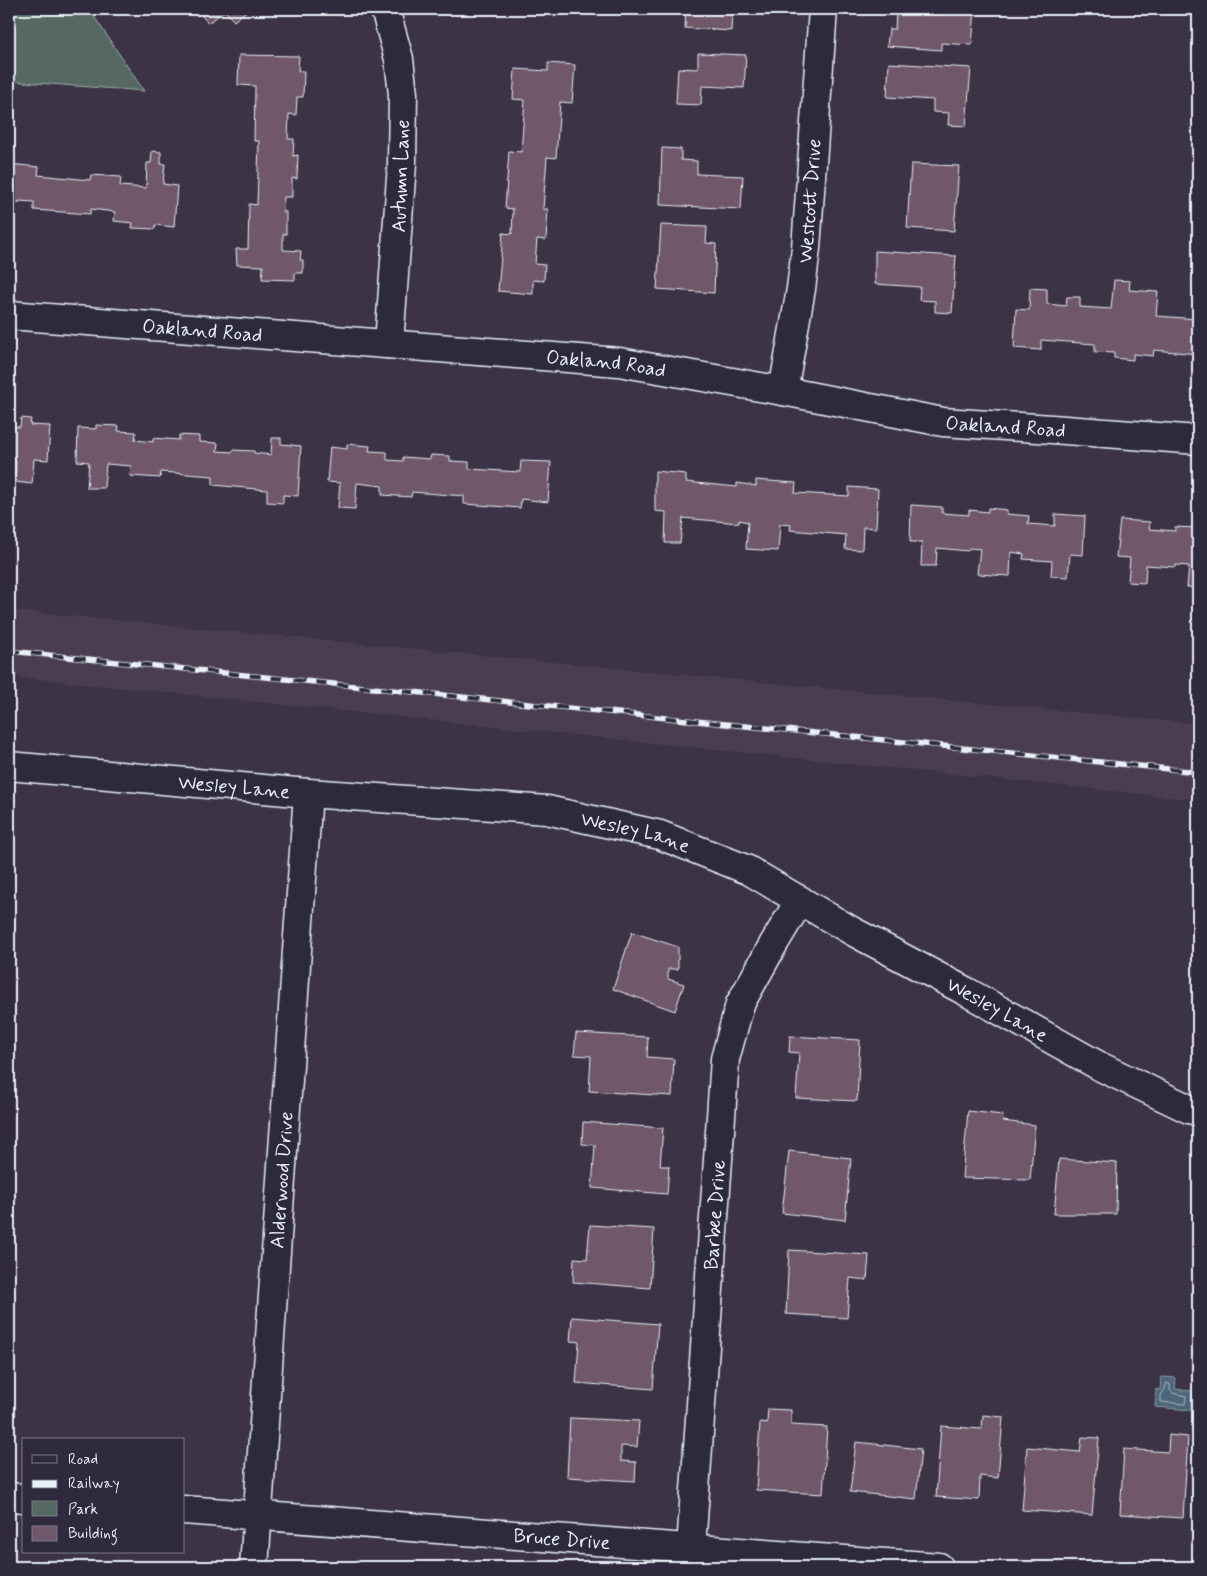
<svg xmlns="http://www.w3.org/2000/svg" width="1207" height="1576" font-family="Mynerve,sans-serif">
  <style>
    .built { fill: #4b3e51 }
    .green { fill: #556962; stroke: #9eadad }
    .water { fill: #4e6679; stroke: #8c9eac }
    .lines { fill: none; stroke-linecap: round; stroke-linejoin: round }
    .shore { stroke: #aab9c5; stroke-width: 1 }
    .building { fill: #6f586a; stroke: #e8f1f8 }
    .minor-casing { stroke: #e8f1f8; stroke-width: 31 }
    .minor { stroke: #2f2a3d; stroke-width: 28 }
    .rail-casing { stroke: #e8f1f8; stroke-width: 5.5 }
    .rail { stroke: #2f2a3d; stroke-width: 4; stroke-dasharray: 11; stroke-linecap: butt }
    .labels { text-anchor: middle; stroke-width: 4; stroke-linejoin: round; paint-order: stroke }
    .street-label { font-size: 20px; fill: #e8f1f8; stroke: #2f2a3d }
  </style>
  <rect width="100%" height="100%" fill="#3c3346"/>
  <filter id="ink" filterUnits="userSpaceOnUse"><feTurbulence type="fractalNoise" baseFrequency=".02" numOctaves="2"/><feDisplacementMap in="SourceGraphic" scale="10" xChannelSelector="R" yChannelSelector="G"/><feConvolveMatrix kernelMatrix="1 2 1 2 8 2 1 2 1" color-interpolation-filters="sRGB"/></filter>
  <g filter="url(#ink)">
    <path class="built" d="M9,610L1198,724V800L9,676Z"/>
    <path class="green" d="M9,9H89L144,91L9,81Z"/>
    <path class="water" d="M1161,1377L1176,1378L1175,1389L1192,1391L1191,1410L1155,1407L1156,1389L1160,1390Z"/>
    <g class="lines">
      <path class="shore" d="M1167,1383L1170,1384V1390L1173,1393L1186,1396L1185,1404L1161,1402V1395L1164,1391Z"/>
    </g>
    <path class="building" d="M201,9H249L234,21L225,11L208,23L198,11Z
      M686,9H743V14L732,13L731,31L685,28Z
      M940,9H975L972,45L941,43V50L887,46L889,29H895L896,12L940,15Z
      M698,53L746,55L744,88L702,86L701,105L676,104L678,68L698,69Z
      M239,55L299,56L298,71H304L303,97H297L296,115L289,114L288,139H294L293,156L298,155L297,179L292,178V197H284L283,212H286V234H283V250L301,251L300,260H303V273H295V280L262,279L263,266L237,265L236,249H248L249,204L257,205L259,141H254L255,86L238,85Z
      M548,63L575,65L572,103L560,102L556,158L547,157L543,209H548L546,240L537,239L535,264L545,265L544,281L533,280V294L498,291L503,233L512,234L513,209L505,208L509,151L521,152L525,100L513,99L515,69L548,71Z
      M889,63L971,68L966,126L948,125L949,113L933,112V100L887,97Z
      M662,148L681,149V160L697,161V174L743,176L741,209L660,205Z
      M152,151L161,152V164H165L163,184L177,186L174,227L155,225V229L132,228L133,223L114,221L115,212L91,209L90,214L34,210V202L19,201V203H9V164L39,167L38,175L90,180L91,175L121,177L120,186L146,188L147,163H151Z
      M911,164L959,166L954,231L907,228Z
      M661,225L707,227L706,243L716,244L714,293L657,289Z
      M875,251L956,256L952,313L935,312V301L919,300L920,287L875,284Z
      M1114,280L1130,281L1129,290L1158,292L1156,316L1198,319V354L1154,350L1153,356L1133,354V360L1114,358V353L1095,352V344L1041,340V350L1014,348L1016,309L1029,310L1030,288L1047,289V304L1066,306L1067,297H1080V307L1111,309Z
      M21,418L31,419L30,425L50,426L48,460L34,459L32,484L15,482L16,461L9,460V426L20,427Z
      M96,425L119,426L118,431L136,432L135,440L153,442V438L179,440V435L199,436V442L218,443L217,451L232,452L233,450L254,451V453L271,455L272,438H281V444L301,446L298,496L283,495V503L267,502V490L213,485V476L161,472L160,478L130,476L131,466L106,464L104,488H87L89,462L77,461L78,428L96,429Z
      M347,444L370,446L369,451L387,452V460L403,461V457L430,459L431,455L450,456V461L469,462V469L520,472L521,461L551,462L548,502L521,499L520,508L464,504V496L412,492L411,497L382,495V486L357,483L355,509L338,508L340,483L327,482L330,447L347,449Z
      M655,471L686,474V482L737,487V483L756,486V480L796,483L795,493L849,496V487L878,489L876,528L863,527L862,550L845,549L846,535L790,530L791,525L780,524L778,551L746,549L748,522L739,520V523L683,518L680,543H665L666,512L655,511Z
      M911,505L942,507V513L969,515V510L988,512V508L1007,510V514L1029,516L1028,524L1055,526V514L1085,516L1083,555L1070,554L1068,577L1051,576L1052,561L1023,559L1024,554L1011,552L1010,576L977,574L980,549L969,548L968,551L937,548L936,566H921L922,542H910Z
      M1120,520L1150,522L1149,529L1175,531V527L1198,528V524V588L1187,587L1189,566L1176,565L1175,567L1146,565L1145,583L1128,582L1130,558L1116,557Z
      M632,932L678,947V969H668V979L684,984L675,1011L613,989Z
      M576,1033L648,1037L647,1057L674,1059L672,1096L589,1091L591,1056L574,1055Z
      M790,1036L860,1040L857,1101L796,1098L799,1053L789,1052Z
      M968,1111L1002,1115L1003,1121L1035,1125L1030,1180L962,1178Z
      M583,1122L663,1128L660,1166H669L667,1194L592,1188L595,1145L582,1144Z
      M789,1151L851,1158L845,1220L782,1213Z
      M1059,1159L1117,1163L1116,1214H1054Z
      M590,1225L654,1229L650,1288L573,1282L574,1258L587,1259Z
      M789,1250L869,1255L867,1280L850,1278L847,1318L786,1314Z
      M572,1317L658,1324L653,1389L576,1383L579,1342L570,1341Z
      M768,1409L791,1410V1425L827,1427L823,1494L756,1490L760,1422L767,1423Z
      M983,1415L1003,1417L998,1478L980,1476L979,1500L936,1497L941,1426L982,1429Z
      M570,1418L639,1421L637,1447L621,1446V1461L636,1462L635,1481L567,1477Z
      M1169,1435L1188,1437L1183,1518L1120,1514L1124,1449L1168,1452Z
      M1082,1437L1099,1438L1092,1515L1022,1510L1027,1447L1080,1452Z
      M856,1442L921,1449L916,1499L850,1492Z"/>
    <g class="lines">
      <defs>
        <g id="minor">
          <path d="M385,9L399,59L403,94L402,164L389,344"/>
          <path id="s1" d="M9,315L619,362L783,391L943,422L1052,429L1198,440"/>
          <path id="s2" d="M783,391L801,289L806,248L823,9"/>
          <path id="s3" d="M9,766L308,793L547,810L660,835L748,870L852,931L967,992L1101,1067L1189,1109L1198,1111"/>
          <path d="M9,1497L24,1498"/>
          <path id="s4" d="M184,1510L939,1567"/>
          <path id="s5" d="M691,1548L725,1059L740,1004L773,945L800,900"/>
          <path id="s6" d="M254,1567L308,793"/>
        </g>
      </defs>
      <use href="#minor" class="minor-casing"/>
      <use href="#minor" class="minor"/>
      <defs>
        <path id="rail" d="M9,651L1198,772"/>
      </defs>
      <use href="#rail" class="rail-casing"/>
      <use href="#rail" class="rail"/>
    </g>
  </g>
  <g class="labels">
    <g class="street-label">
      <text transform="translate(400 176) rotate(-88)" y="7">Autumn Lane</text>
      <text dy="7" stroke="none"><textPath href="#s2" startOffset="192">Westcott Drive</textPath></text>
      <text dy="7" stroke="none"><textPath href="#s1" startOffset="194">Oakland Road</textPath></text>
      <text dy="7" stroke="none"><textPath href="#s1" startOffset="599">Oakland Road</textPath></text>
      <text dy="7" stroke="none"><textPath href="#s1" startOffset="1004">Oakland Road</textPath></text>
      <text dy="7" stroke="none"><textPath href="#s3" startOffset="226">Wesley Lane</textPath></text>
      <text dy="7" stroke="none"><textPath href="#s3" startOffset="631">Wesley Lane</textPath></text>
      <text dy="7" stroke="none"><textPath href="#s3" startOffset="1036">Wesley Lane</textPath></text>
      <text dy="7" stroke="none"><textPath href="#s6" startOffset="388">Alderwood Drive</textPath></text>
      <text dy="7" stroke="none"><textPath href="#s5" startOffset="334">Barbee Drive</textPath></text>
      <text dy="7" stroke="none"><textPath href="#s4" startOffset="379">Bruce Drive</textPath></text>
    </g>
  </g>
  <rect width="1207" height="1576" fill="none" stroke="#2f2a3d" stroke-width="30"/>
  <rect x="15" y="15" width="1177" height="1546" fill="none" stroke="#e8f1f8" stroke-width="2" filter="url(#ink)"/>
  <rect x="22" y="1438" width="162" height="115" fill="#2f2a3d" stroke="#797a88"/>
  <rect x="32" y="1455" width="25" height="8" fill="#2f2a3d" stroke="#797a88"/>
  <text x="68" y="1464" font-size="15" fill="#e8f1f8">Road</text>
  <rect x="32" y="1480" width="25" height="8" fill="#e8f1f8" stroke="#797a88"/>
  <text x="68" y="1488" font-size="15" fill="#e8f1f8">Railway</text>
  <rect x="32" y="1501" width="25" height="15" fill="#556962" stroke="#797a88"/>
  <text x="68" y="1514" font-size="15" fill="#e8f1f8">Park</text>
  <rect x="32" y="1526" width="25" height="15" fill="#6f586a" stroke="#797a88"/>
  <text x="68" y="1538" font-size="15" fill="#e8f1f8">Building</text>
</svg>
